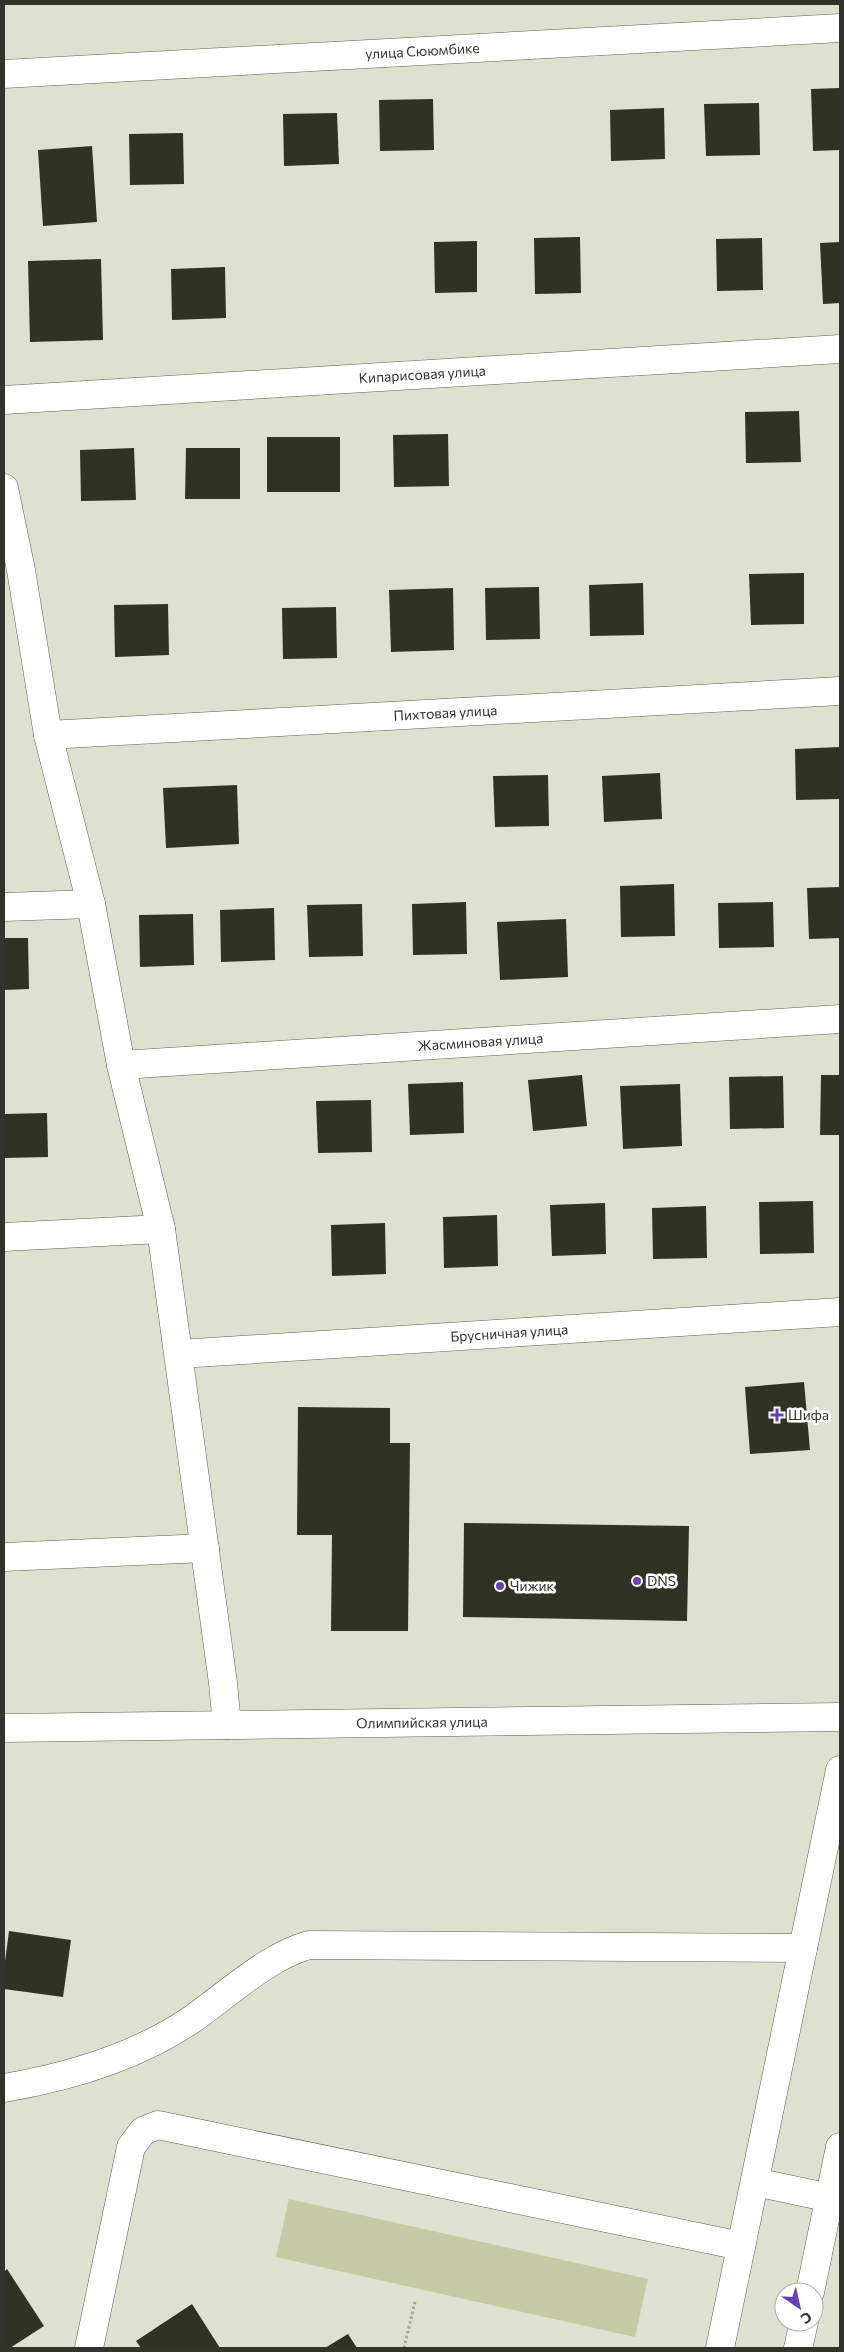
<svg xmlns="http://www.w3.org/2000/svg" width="844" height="2352" font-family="Commissioner,sans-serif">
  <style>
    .green { fill: #c6cba5 }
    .building { fill: #303223 }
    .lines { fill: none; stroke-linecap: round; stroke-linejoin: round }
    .minor-casing { stroke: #5e6051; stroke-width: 29 }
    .path { stroke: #a4a698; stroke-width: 3; stroke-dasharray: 2.5 2.5; stroke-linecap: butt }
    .minor { stroke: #fff; stroke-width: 28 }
    .poi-dot { fill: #6841b9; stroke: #fff; stroke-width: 2 }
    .labels { text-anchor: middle; stroke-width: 5; stroke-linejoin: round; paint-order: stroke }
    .street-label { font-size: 14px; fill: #32332c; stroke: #fff }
    .poi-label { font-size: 14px; fill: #32332c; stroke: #fff; text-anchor: start }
  </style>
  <rect width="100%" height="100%" fill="#dee1cf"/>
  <path class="green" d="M289,2199L648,2279L635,2337L276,2257Z"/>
  <path class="building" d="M840,88V150L813,151L811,89Z
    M433,99L434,150L380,151L379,100Z
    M759,103L760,155L706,156L704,104Z
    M664,108L665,159L611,161L610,110Z
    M337,113L339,164L284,166L283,114Z
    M183,133L184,184L130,185L129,134Z
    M92,146L97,222L43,226L38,150Z
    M580,237L581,293L535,294L534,238Z
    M762,238L763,290L717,291L716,239Z
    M477,241V292L435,293L434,242Z
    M840,242V303L823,304L820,243Z
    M101,259L103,340L30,342L28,261Z
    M225,267L226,318L172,320L171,269Z
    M799,411L801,462L746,463L745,412Z
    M448,434L449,486L394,487L393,435Z
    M267,437H340V492H267Z
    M134,448L136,500L81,501L80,450Z
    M186,448H240V499H185Z
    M804,573V624L751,625L749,574Z
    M643,583L644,635L590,636L589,585Z
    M539,587L540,639L486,640L485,588Z
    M453,588L454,650L391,652L389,590Z
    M168,604L169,655L115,657L114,605Z
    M336,607L337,658L283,659L282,608Z
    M840,747V799L796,800L795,749Z
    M660,773L662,819L604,822L602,776Z
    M548,775L549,826L495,827L493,776Z
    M237,785L239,844L166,848L163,788Z
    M674,884L675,936L621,937L620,886Z
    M840,887V938L809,939L807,888Z
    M466,902L467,954L413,955L412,904Z
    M773,902L774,947L719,948L718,903Z
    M362,904L363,956L309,957L307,905Z
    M274,908L275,960L221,962L220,910Z
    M193,914L194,965L140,967L139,915Z
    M566,919L568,977L500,980L497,922Z
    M4,938H28L29,989L4,990Z
    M582,1075L587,1126L533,1131L528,1080Z
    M821,1075H840V1135H820Z
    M783,1076L784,1128L730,1129L729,1077Z
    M463,1082L464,1133L410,1135L408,1084Z
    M680,1084L682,1146L623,1149L620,1086Z
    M371,1100L372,1152L318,1153L316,1101Z
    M47,1113L48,1157L4,1158V1114Z
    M813,1201L814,1253L760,1254L759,1202Z
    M605,1203L606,1254L552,1256L550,1205Z
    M706,1206L707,1258L653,1259L652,1208Z
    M497,1215L498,1266L444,1268L443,1217Z
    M385,1223L386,1274L332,1276L331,1225Z
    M804,1382L810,1450L750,1454L745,1387Z
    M298,1407L390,1408V1443H410L408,1631H331L332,1535H297Z
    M464,1523L689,1526L687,1621L463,1617Z
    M9,1931L71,1940L63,1997L4,1989V1969Z
    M7,2269L44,2326L10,2348H4V2272Z
    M192,2304L220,2348H141L136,2341Z
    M348,2334L357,2348H325Z"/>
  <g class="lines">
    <defs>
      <g id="minor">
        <path id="s1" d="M4,74L840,28"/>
        <path id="s2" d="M4,400L840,349"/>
        <path d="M4,488L21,570L48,735L91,904L121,1065L161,1229L223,1683L227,1725"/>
        <path id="s3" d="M48,735L840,691"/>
        <path d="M4,907L91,904"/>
        <path id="s4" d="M121,1065L840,1019"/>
        <path d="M4,1237L161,1229"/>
        <path id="s5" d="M179,1354L840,1312"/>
        <path d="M4,1557L205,1548"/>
        <path id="s6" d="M4,1728L840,1717"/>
        <path d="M4,2088C69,2077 136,2057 191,2020C227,1995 268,1956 309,1945L803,1948"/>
        <path d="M755,2182L840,2200"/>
        <path d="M810,2292L840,2147"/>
        <path d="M89,2348L131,2147L143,2131L158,2125L741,2246"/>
        <path d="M720,2348L840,1770"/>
        <path d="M798,2348L804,2322"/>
      </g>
    </defs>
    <use href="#minor" class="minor-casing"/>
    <path class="path" d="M404,2348L415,2302"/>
    <use href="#minor" class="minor"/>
  </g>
  <g class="poi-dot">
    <path d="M774.5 1407.5h5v5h5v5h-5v5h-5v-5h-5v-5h5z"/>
    <circle cx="637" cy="1581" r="5"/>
    <circle cx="500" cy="1586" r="5"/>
  </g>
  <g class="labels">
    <g class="street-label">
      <text dy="5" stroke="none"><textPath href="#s1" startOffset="419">улица Сююмбике</textPath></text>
      <text dy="5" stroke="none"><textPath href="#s2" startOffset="419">Кипарисовая улица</textPath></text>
      <text dy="5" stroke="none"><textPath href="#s3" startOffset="398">Пихтовая улица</textPath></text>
      <text dy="5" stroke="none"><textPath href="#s4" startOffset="360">Жасминовая улица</textPath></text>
      <text dy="5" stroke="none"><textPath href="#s5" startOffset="331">Брусничная улица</textPath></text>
      <text dy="5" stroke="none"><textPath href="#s6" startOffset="418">Олимпийская улица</textPath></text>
    </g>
    <g class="poi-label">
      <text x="788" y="1420">Шифа</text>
      <text x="647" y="1586">DNS</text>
      <text x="510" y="1591">Чижик</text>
    </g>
  </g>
  <rect width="844" height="2352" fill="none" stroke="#32332c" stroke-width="10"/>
  <g transform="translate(799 2307) rotate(146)"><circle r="24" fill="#ffffff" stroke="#adadab"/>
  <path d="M0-4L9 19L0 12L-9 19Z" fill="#6841b9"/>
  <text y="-8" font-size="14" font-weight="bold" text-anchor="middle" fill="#32332c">С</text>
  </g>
</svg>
